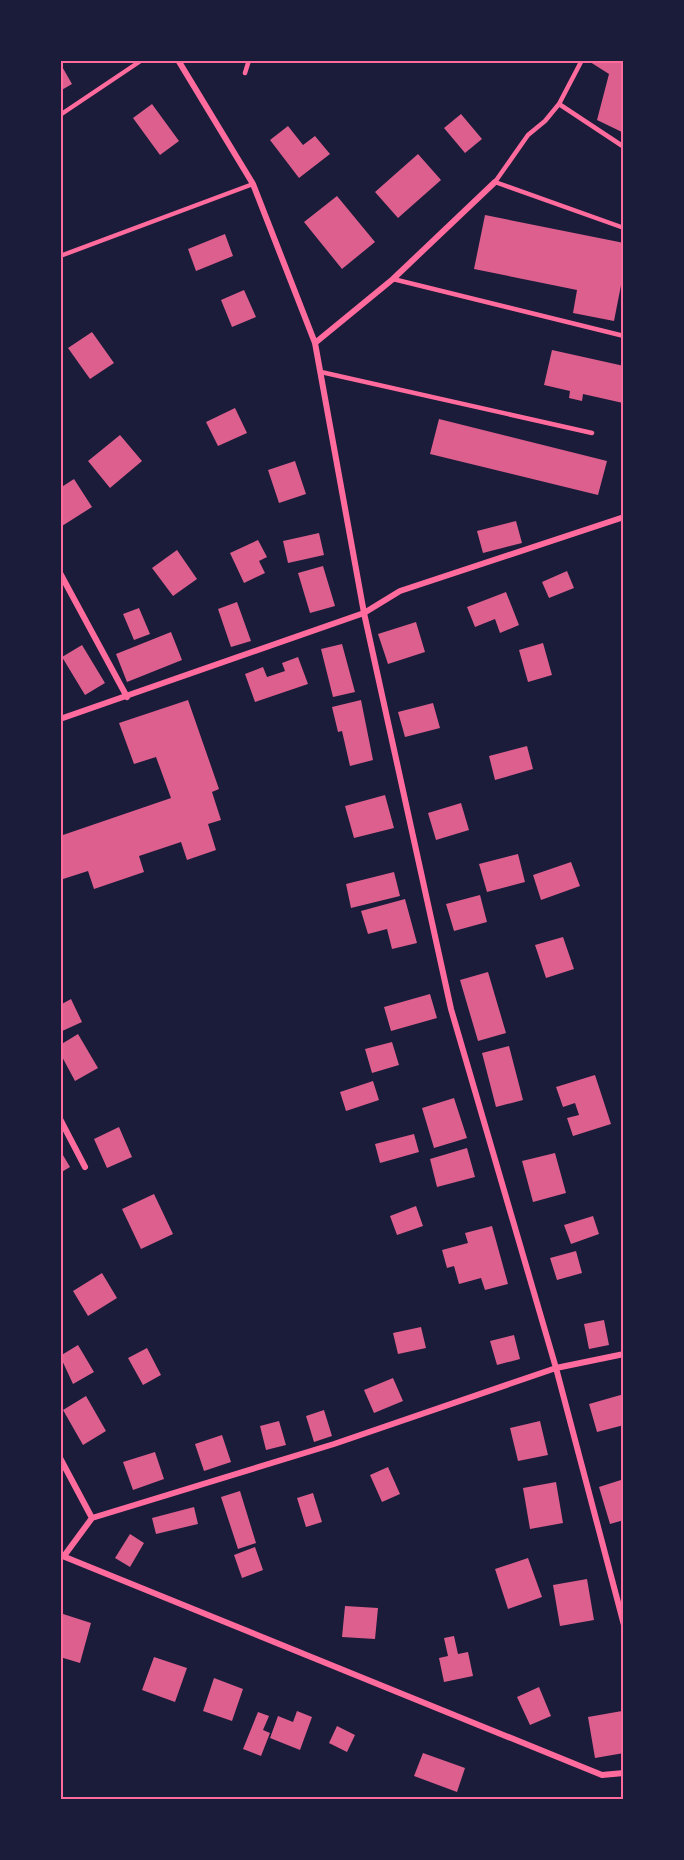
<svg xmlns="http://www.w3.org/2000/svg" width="684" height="1860" font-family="Commissioner,sans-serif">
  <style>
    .building { fill: #dd5f8e }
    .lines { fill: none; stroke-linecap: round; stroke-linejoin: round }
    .service { stroke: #ff6b9d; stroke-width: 4.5 }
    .minor { stroke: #ff6b9d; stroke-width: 6 }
    .neatline { fill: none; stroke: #ff6b9d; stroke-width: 2 }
  </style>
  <rect width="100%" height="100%" fill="#1b1b3a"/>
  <path class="building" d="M587,60H624V133L597,120L609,74Z
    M60,63L72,84L60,91Z
    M152,104L179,141L160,155L133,118Z
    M461,114L482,139L465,153L444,128Z
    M288,126L303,145L315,136L330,154L299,178L270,140Z
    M418,154L441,180L398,218L375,192Z
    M337,196L375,242L342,269L304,222Z
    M485,215L624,243V270L614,321L573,313L577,290L474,269Z
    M225,234L233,256L196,271L188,249Z
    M244,290L256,317L232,327L221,300Z
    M92,332L114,363L90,379L68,348Z
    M552,350L624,366L623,403L583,394L582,401L569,398L570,391L544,385Z
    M235,408L247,433L218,446L206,422Z
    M439,419L607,461L598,495L430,454Z
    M120,435L142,461L110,488L88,461Z
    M295,461L306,494L279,503L268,470Z
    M74,479L92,507L62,526L60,488Z
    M516,521L522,543L483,553L477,531Z
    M319,533L324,555L288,563L283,541Z
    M258,540L267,557L259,561L265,573L244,583L230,553Z
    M177,550L197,579L173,596L152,568Z
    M323,566L335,606L310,613L298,573Z
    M567,571L574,588L549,598L542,582Z
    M506,592L519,625L500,633L495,619L475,627L467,607Z
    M237,602L251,641L231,647L218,609Z
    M139,608L150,634L134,640L123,614Z
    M416,622L425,652L388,664L378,634Z
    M171,632L182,660L127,682L116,654Z
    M543,643L552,675L528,682L519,650Z
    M342,644L355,692L333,697L321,649Z
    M82,645L105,683L85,695L62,657Z
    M298,657L308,684L255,702L245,674L263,667L267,677L285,671L282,663Z
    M188,700L219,789L212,792L221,820L208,824L216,850L187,860L181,842L139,856L144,872L94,889L88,871L60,880V836L171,798L156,757L134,764L119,723Z
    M361,700L373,760L350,766L342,731L338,732L332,707Z
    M433,703L440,728L405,737L398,712Z
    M527,746L533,769L495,780L489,756Z
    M385,795L394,828L354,838L345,806Z
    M461,803L469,830L436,840L428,813Z
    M518,854L525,882L487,892L479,864Z
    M571,862L580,886L541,900L533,875Z
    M394,872L400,896L351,908L346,884Z
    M480,895L487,922L454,931L446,904Z
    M405,899L417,943L392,949L387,929L368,934L361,911Z
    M563,937L574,969L546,978L535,945Z
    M488,972L506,1033L478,1041L460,980Z
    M430,994L437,1018L391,1031L384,1007Z
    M71,999L82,1022L60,1032V1005Z
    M78,1034L98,1068L75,1081L60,1053V1045Z
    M392,1042L399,1065L372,1073L365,1049Z
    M509,1046L523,1100L496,1107L482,1053Z
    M595,1075L611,1124L573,1136L567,1118L579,1115L575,1103L563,1107L556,1087Z
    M373,1081L379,1100L346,1111L340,1092Z
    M454,1098L467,1138L434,1148L422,1108Z
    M119,1127L132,1157L107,1168L94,1139Z
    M414,1134L419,1152L380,1163L375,1144Z
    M467,1148L475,1177L437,1187L430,1159Z
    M60,1150L70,1167L60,1173Z
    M555,1153L566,1193L533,1202L522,1161Z
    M154,1194L173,1234L141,1249L122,1209Z
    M416,1206L423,1226L397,1235L390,1216Z
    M593,1216L599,1234L571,1244L564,1225Z
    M492,1226L508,1284L485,1290L481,1278L459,1284L454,1266L447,1268L442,1250L468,1243L465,1233Z
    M576,1251L582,1273L557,1280L550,1258Z
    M102,1273L117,1298L88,1316L73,1291Z
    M604,1320L609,1345L589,1349L584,1324Z
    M421,1327L426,1348L398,1354L393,1333Z
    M514,1335L520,1359L497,1365L490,1341Z
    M78,1345L94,1372L73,1384L60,1356Z
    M147,1348L161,1375L143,1385L128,1358Z
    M393,1378L403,1401L374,1413L364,1390Z
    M624,1394V1425L597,1432L589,1404Z
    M86,1396L106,1431L83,1445L63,1410Z
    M324,1410L332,1436L314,1442L306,1416Z
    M279,1421L286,1445L266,1450L260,1426Z
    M540,1421L548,1455L518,1461L510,1428Z
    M222,1435L231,1462L204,1471L195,1444Z
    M155,1452L164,1479L133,1490L123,1462Z
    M388,1467L400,1494L382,1502L370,1475Z
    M624,1479V1520L610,1524L599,1487Z
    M556,1482L563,1523L530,1529L523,1488Z
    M240,1491L256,1543L238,1549L221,1497Z
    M313,1493L322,1522L306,1527L297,1498Z
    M194,1507L198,1524L156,1534L152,1518Z
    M130,1534L144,1543L130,1567L115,1558Z
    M255,1547L263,1570L242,1578L234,1555Z
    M528,1558L542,1597L508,1609L495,1569Z
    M587,1579L594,1620L560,1626L553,1585Z
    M345,1606L378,1608L375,1639L342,1637Z
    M60,1613L91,1623L80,1663L60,1657Z
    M454,1636L458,1654L468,1652L473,1676L444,1682L439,1658L448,1656L444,1638Z
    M154,1657L187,1668L175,1702L142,1690Z
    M214,1678L243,1689L232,1721L203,1711Z
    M539,1687L551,1716L530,1725L517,1697Z
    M297,1711L312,1717L300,1750L270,1738L278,1716L293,1722Z
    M622,1711L624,1753L595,1758L588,1717Z
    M258,1712L269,1716L263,1730L270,1733L261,1756L243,1749Z
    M337,1726L355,1735L347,1752L329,1743Z
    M423,1753L465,1768L457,1792L414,1776Z"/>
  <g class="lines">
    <path class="service" d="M582,60L559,104L545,121L528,135L495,182L624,228
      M245,73L249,60
      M559,104L624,147
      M60,115L142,60
      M60,256L253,184
      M393,279L624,336
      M321,372L592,433"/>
    <path class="minor" d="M178,60L253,184L315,343L364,613L451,1009L556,1368L624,1625
      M315,343L393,279L495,182
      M60,573L127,697
      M60,719L364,613L400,591L624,517
      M60,1119L85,1167
      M60,1458L92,1518
      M60,1555L602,1775L624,1773
      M64,1556L92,1518L334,1444L556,1368L624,1354"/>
  </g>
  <rect width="684" height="1860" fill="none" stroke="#1b1b3a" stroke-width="123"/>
  <rect x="62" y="62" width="560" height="1736" class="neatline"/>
</svg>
